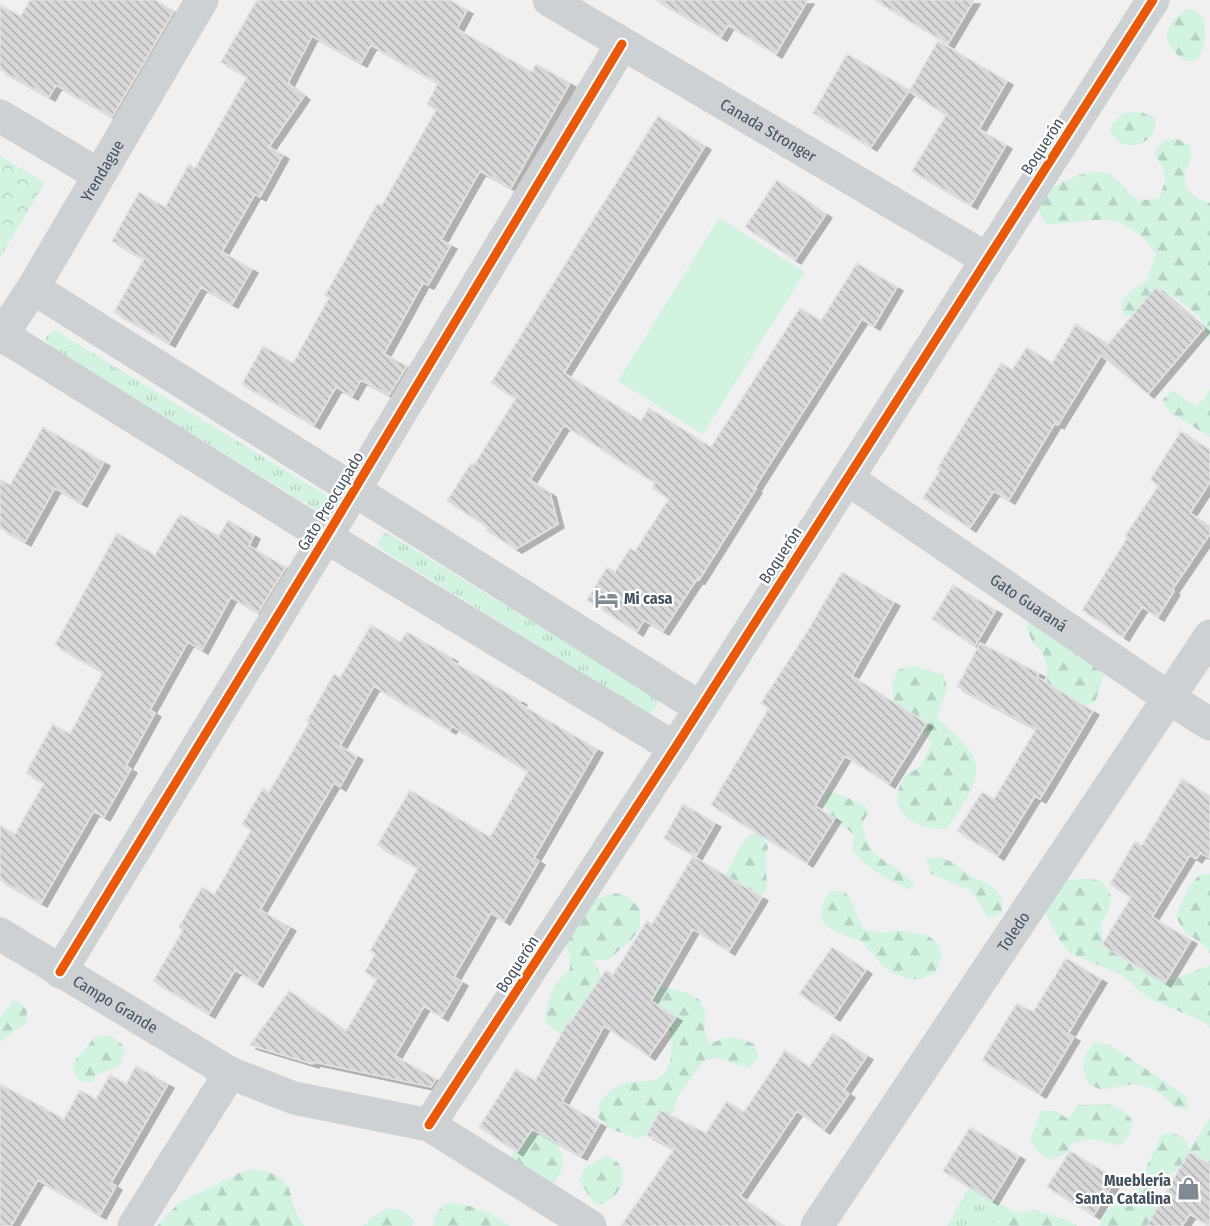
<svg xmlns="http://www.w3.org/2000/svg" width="1210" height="1226" font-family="'Fira Sans Condensed',sans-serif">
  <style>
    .grass { fill: url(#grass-tufts) }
    .forest { fill: url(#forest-firs) }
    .park { fill: url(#park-crowns) }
    .pitch { fill: #d2f3e0 }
    .building { fill: url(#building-back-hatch); stroke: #e2e2e3; stroke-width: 1.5; filter: url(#shadow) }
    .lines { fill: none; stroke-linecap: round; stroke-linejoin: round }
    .minor { stroke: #ced1d4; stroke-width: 33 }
    .cycleway-casing { stroke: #fff; stroke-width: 13 }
    .cycleway { stroke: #e8590c; stroke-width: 9 }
    .labels { text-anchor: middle; stroke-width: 4.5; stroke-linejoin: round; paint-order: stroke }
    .street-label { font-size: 16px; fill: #44515f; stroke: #fff }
    .poi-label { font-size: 16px; font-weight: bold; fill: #44515f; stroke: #fff; text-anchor: start }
  </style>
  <defs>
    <pattern id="grass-tufts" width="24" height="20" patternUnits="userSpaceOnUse" patternTransform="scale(1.5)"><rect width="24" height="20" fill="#d2f3e0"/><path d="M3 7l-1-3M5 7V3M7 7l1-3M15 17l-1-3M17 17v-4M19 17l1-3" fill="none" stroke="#b6d2c3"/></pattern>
    <pattern id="forest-firs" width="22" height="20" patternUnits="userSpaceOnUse" patternTransform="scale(1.5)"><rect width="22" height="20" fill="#d2f3e0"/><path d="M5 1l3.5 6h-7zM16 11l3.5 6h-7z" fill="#b6d2c3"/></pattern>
    <pattern id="park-crowns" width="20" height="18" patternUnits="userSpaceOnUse" patternTransform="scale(1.5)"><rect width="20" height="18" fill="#d2f3e0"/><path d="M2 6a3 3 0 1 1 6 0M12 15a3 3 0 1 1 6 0" fill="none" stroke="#b6d2c3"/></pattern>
    <pattern id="building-back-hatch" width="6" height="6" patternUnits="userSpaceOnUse" patternTransform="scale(1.5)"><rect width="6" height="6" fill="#d8d8da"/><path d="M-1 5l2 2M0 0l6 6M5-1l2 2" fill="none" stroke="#b1b2b4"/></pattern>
    <filter id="shadow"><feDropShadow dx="6" dy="4" stdDeviation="0" flood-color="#0004"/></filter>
  </defs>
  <rect width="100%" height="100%" fill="#f1f0f0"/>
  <path class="grass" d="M52,331H56L329,497L332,502L324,512H320L48,346L46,337Z
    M384,533L389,534L656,698L659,703L652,713H647L381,549L378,545V541Z
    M970,1186L1038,1226H947Z"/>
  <path class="forest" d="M1187,9C1192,10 1197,11 1201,15C1209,25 1204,50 1198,60C1186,62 1182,61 1174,51C1158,34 1172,20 1187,9Z
    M1141,112L1155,118C1159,146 1121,157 1110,130L1113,123L1124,113Z
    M1177,139L1190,145L1191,159L1184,173L1186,188L1197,198L1210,203V340L1200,317L1176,298L1163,293L1151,302L1138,315L1123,316L1121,301L1132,290L1146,282L1156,254C1146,238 1127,222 1108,220C1088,218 1067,225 1046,224L1039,211L1040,197C1054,185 1090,165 1108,174C1131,186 1126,206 1159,198C1168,177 1166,172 1154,153L1163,141Z
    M1210,388V437L1171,413L1162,401L1172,390L1196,407L1206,397Z
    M1028,614L1105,672L1095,702L1081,708L1064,707L1047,682V667L1043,654L1033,643L1027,629Z
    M914,666L944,675L947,689L937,717C948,728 975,750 976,765C979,785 958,813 946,829C916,830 884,813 903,779C906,772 913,773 918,768C924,762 928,750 932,743L913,718L901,711L893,699L892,684L898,670Z
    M833,792L864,805L869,811L862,824C865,832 866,843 872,850C884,865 904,869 915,886L909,889C887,880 867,869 852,850L855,836C842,822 819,815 827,793Z
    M761,833L768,847C764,862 767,875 767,890L755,901L722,881C732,866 736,850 748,836Z
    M940,857L954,863L965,873L992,886L1002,898V913L988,918L972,891L931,874L925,859Z
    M1210,874V954L1208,949L1183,930L1176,916L1189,887L1199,875Z
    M1089,878L1103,882L1111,896L1109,910L1101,924L1102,939L1124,961L1151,974L1163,982L1178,978L1210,965V1028L1204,1022L1146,997L1124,976L1070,953L1060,941L1045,912L1059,881Z
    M830,891L845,892C857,906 853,914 864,929L883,933L897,930L927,935L939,944L942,958L936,972L922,979H907L893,973L882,965L862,942L832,930L821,920L822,905Z
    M616,893L630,898L640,910V928L631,940L608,960H593L604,981L568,1038L555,1031L545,1020C547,999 553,983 570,969V955L563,940C576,915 587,898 616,893Z
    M641,981L685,992L700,1000L706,1016L704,1031L711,1044C729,1035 736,1036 754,1044L759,1057L748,1068L718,1058L704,1060L678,1096L674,1110L664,1124L651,1133L638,1139L609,1128L598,1117C599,1113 599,1107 600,1103C604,1095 617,1085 625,1083C634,1081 644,1082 653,1080C675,1074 673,1045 669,1028L655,1021Z
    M15,999L27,1010L26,1024L13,1031L0,1043V1017Z
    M109,1035L122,1044L125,1050L120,1066L96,1075L94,1082C87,1083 81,1083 76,1076C66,1060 88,1051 93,1038Z
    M1094,1042L1110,1045L1186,1096L1189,1110L1174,1106L1161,1094L1148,1087L1133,1084L1102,1090L1089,1084C1080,1065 1082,1058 1094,1042Z
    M1108,1104L1122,1109L1132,1120L1130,1134L1121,1146L1092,1139L1073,1143L1065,1154L1051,1160L1039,1153L1030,1140L1041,1111H1056L1068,1119L1078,1105Z
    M1210,1118V1164L1189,1152L1184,1166L1164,1178L1149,1197L1153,1205L1159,1211L1160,1226H1100C1102,1211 1116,1201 1130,1198L1135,1192L1162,1134C1175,1132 1189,1137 1189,1150Z
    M535,1133C550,1134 563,1145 563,1162C563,1170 557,1178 553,1184L507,1163L520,1141Z
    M606,1156C637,1164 620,1206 595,1204L579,1181L585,1168Z
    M253,1169C304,1176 281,1197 305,1226H157L180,1202L239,1173Z
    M445,1203C465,1203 495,1212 510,1226H433L435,1215Z
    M389,1208L403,1211L415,1221L412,1226H363L374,1216Z
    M1036,1210L1066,1220L1077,1226H988L1004,1216Z"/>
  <path class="park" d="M0,156L45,183L0,257Z"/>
  <path class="pitch" d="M719,218L805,272L703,434L618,381Z"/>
  <path class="building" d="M30,0H155L174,11L112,117L56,85L49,97L0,70V5L21,16Z
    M257,0H450L467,10L457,29L532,72L536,64L570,83L511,188L480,171L441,240L451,245L428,285L423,283L384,354L407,366L389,395L361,380L352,396L336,387L314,425L242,384L263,346L293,363L329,298L325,295L377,204L382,205L436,110L427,104L438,83L371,45L361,63L312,36L288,83L304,96L269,147L283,155L260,197L255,194L222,252L252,269L232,304L201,287L169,343L114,312L144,259L112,241L139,192L165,207L189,164L195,168L247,77L221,62Z
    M656,0H808L776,54L728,25L721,37Z
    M875,0H974L948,44Z
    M938,41L1007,81L979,129L1006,145L971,205L912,171L946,115L909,91L871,147L813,113L847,54L910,90Z
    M658,116L705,146L564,373L641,421L649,408L711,447L800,308L821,321L857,263L897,287L874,326L862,319L754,489H756L699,580L697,579L663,631L644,620L637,632L587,600L607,567L615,572L630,548L635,551L669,499L652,488L655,483L564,425L530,480L550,493L558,524L516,549L486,530L488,527L447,501L471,463L474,465L516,398L491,383Z
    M777,180L826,214L795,260L745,227Z
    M1156,287L1204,328L1148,394L1101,355L1058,425L1055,423L1009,500L994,491L970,528L923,498L940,470L937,469L1001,363L1012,370L1027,347L1052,363L1076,324L1108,344Z
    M43,427L104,462L81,503L55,488L25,542L0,528V479L10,485Z
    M1181,431L1210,450V482L1190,513L1210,526V534L1172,590L1174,591L1158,617L1142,607L1123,637L1082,610L1127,538L1125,536L1159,485L1150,480Z
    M180,514L219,536L228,520L254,535L249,546L286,567L258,613L231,597L202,650L188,642L150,710L155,713L126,766L131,769L104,817L94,811L41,903L0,880V825L15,834L44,783L26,773L53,724L70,734L103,672L55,645L117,533L155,555Z
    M842,572L894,602L852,676L927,723L889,784L845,756L815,806L835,818L807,863L711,805L769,708L761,703L807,632Z
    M953,585L996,610L975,646L932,619Z
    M371,625L400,642L407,632L452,658L450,660L521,701L520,704L597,749L534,858L539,861L504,921L491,913L454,977L462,982L442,1017L424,1006L395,1056L436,1079L431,1087L314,1062L313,1064L250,1045L289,991L346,1031L377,979L365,972L375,954L370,951L418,868L377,845L410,790L490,837L528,771L452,726L450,730L374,686L340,746L357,756L340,787L334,783L260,910L290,927L257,983L235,970L209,1014L153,981L183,930L179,927L202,887L214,895L251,830L242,824L263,788L269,792L309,723L307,721L334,674L340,678Z
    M980,643L1039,673L1037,677L1093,711L1040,799L1035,796L998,856L957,831L982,792L994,799L1036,729L957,687Z
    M1182,779L1210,796V858L1200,853L1196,859L1190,855L1152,917L1191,940L1165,983L1102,945L1131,897L1110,884L1135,841L1142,845Z
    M683,804L715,823L696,856L664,838Z
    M693,856L762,897L729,951L693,929L651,1001L676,1017L649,1056L604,1026L562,1102L600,1123L581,1156L532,1129L517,1152L479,1127L516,1069L535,1081L568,1022L570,1023L606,970L613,975L647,921L652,924Z
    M832,947L866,970L834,1017L799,994Z
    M1066,958L1101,979L1068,1034L1074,1037L1040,1094L982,1060L1017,1003L1033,1012Z
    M833,1033L867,1056L844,1090L849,1094L824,1130L797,1111L740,1196L783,1226H621L674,1149L647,1135L660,1110L706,1133L727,1101L744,1112L785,1050L809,1067Z
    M136,1066L168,1084L111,1183L116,1186L100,1215L38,1180L11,1226H0V1084L64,1119L80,1090L96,1099L110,1075L126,1084Z
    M970,1127L1019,1156L992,1201L943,1171Z
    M1070,1151L1116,1179L1094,1215L1047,1187Z
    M1189,1152L1210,1164V1226L1190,1214L1182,1226H1147Z"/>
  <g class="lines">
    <g class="minor">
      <path id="s1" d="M549,0L987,259"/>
      <path d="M0,116L99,175"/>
      <path d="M33,288L699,707"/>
      <path d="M2,335L326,537L675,748"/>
      <path id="s2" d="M0,338L33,288L202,0"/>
      <path id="s3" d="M848,479L1169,698L1210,724"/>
      <path id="s4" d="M0,934L230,1073"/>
      <path d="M60,972L326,537L622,44"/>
      <path d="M429,1125L675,748L1153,0"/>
      <path d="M134,1226L230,1073L294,1098L429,1125L590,1226"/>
      <path id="s5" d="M817,1226L1210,636"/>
    </g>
    <defs>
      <path id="cycleway" d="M60,972L326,537L622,44
        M429,1125L675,748L1153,0"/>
    </defs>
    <use href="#cycleway" class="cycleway-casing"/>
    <use href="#cycleway" class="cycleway"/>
  </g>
  <defs>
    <symbol id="hotel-bare" viewBox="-9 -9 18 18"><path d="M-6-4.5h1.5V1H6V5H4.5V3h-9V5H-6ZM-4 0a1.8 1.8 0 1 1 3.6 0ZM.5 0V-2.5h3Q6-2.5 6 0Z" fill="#818992" stroke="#fff" stroke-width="2.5" paint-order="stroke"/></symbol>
    <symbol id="shop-bare" viewBox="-9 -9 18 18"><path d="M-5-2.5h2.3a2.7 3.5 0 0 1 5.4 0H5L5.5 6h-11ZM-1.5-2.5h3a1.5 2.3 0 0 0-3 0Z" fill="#818992" stroke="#fff" stroke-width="2.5" paint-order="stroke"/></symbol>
  </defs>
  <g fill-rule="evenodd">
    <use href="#hotel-bare" x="590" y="582" width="33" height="33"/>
    <use href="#shop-bare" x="1172" y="1172" width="33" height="33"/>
  </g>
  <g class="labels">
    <g class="street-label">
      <text dy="6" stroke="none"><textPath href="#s1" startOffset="255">Canada Stronger</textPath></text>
      <text transform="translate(1042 146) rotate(-57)" y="6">Boquerón</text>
      <text dy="6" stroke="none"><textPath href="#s2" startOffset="196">Yrendague</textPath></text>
      <text transform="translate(330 501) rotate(-59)" y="6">Gato Preocupado</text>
      <text transform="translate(780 555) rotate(-57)" y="6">Boquerón</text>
      <text dy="6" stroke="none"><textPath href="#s3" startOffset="219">Gato Guaraná</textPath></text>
      <text dy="6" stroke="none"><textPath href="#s5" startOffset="354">Toledo</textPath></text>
      <text transform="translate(517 964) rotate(-57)" y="6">Boquerón</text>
      <text dy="6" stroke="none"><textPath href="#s4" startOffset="135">Campo Grande</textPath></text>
    </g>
    <g class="poi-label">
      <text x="624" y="604">Mi casa</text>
      <text x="1171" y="1186" text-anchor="end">Mueblería<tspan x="1171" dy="18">Santa Catalina</tspan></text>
    </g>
  </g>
</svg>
